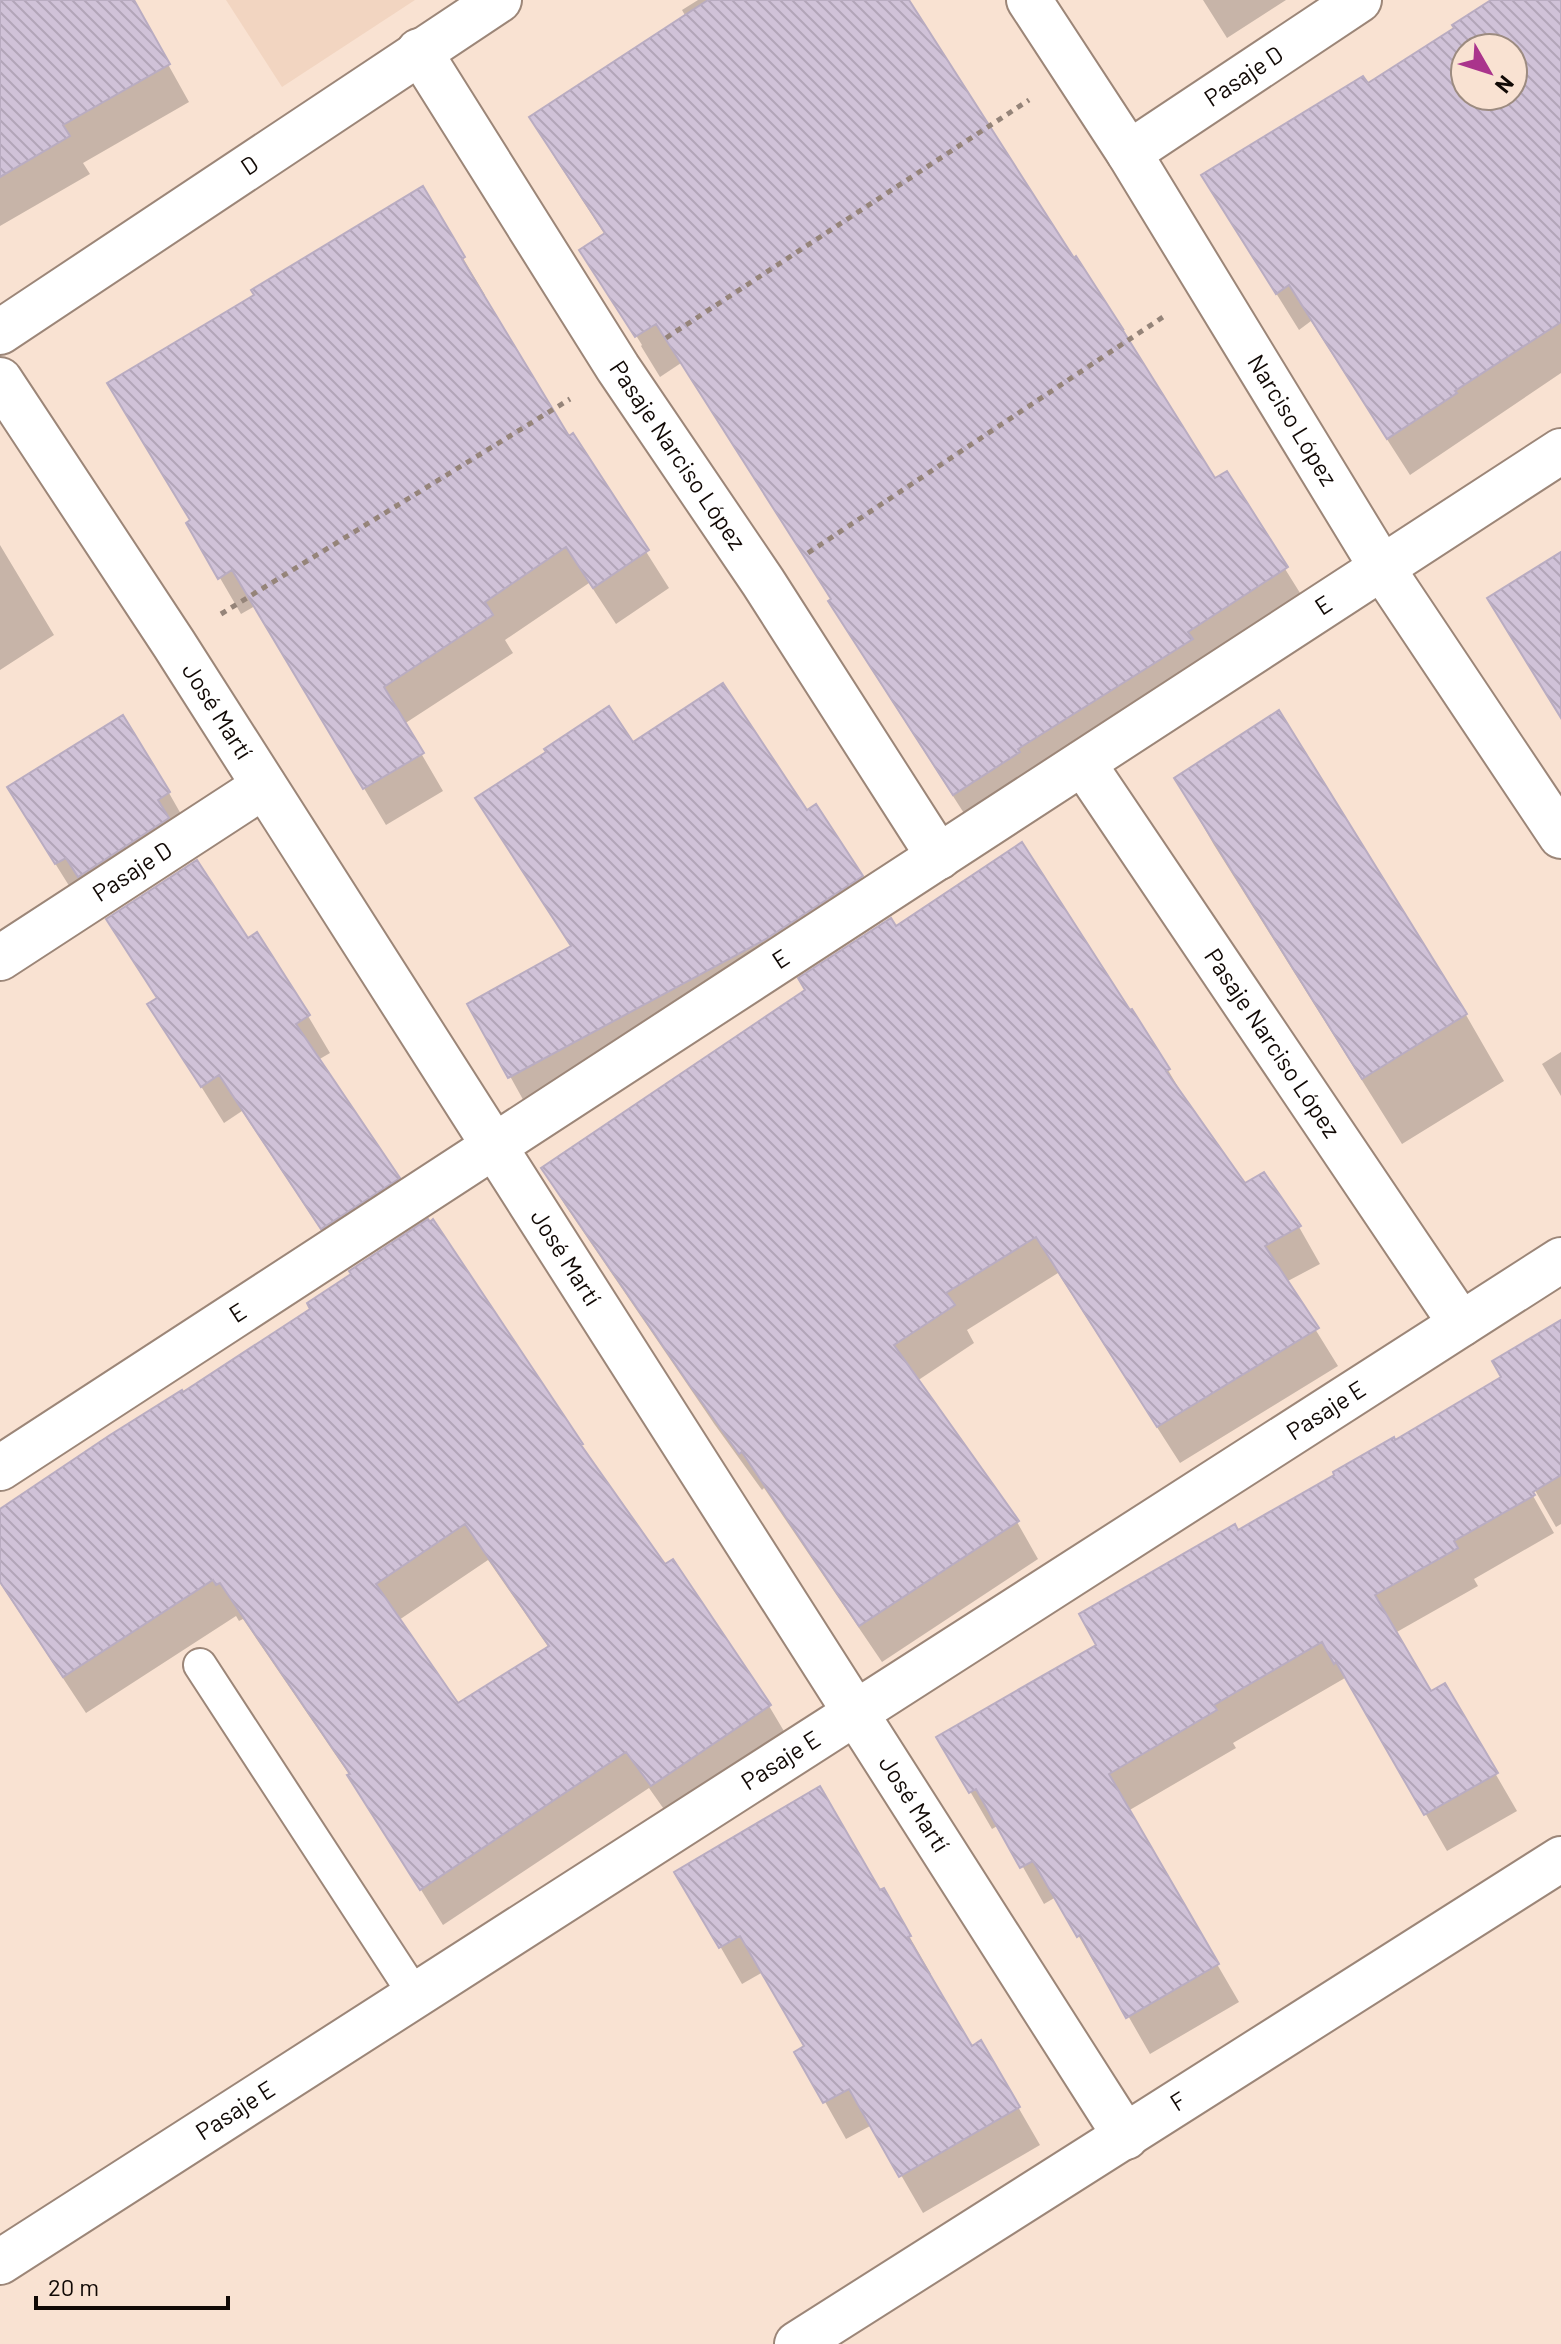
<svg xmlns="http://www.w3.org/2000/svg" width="1561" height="2344" font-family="Barlow,sans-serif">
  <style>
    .built { fill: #f2d5c1 }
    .shadow { fill: #0003; fill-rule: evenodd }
    .building { fill: url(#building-back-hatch); stroke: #b9acc1; stroke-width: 2; fill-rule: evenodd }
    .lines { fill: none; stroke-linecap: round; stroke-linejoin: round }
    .lane-casing { stroke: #9c8678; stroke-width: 36 }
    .street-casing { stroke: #9c8678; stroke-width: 48 }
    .secondary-casing { stroke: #9c8678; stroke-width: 48 }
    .path { stroke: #958479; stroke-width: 5; stroke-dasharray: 6 6; stroke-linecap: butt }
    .lane { stroke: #fff; stroke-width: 32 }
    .street { stroke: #fff; stroke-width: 44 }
    .secondary { stroke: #fff; stroke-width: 44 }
    .labels { text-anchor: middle; stroke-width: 6; stroke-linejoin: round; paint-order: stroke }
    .street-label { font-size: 24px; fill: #110905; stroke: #f9e2d2 }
  </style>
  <defs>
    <pattern id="building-back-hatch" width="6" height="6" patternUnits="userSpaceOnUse" patternTransform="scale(2)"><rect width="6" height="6" fill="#d0c2d8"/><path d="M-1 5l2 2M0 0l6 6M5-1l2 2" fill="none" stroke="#b2a5b8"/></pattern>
  </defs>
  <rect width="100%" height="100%" fill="#f9e2d2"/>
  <path class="built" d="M226,0H415L282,87Z"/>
  <path class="shadow" d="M0,0H132L189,102L83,163L90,174L0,226Z
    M698,0H907L1215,481L1226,474L1310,609L978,835L854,642L832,601L681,363L660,377L641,346L642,345L607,289L605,235L555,158L532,118L686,17L682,10Z
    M1203,0H1286L1227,38Z
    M1493,0H1561V373L1410,475L1311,321L1299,330L1203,176L1367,86L1456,28ZM1465,48H1513V96H1465Z
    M422,189L485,295L483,296L568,438L573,436L669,588L616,624L589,583L505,640L513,653L404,724L443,791L386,825L255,606L241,614L188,523L192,521L257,295Z
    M0,545L54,635L0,670Z
    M1279,713L1466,1015L1504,1081L1402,1144L1214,845L1176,779Z
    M632,745L806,813L861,877L883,914L531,1114L470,1004L572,948L499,835L477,798Z
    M169,793L190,830L78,900L31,825Z
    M109,920L247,941L308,1016L330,1053L318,1060L398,1179L420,1216L344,1265L242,1111L224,1123L150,1005H164L131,954H129Z
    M896,929L1168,1070L1189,1106L1245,1186L1263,1175L1299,1227L1320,1264L1286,1282L1338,1366L1180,1463L1058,1273L967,1330L974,1343L917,1381L1017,1522L1038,1559L882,1662L764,1488L762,1490L715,1425L565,1205L543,1168Z
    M1561,1052V1096L1542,1064Z
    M1561,1323V1524L1556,1527L1532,1485L1528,1487L1554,1533L1474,1579L1478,1586L1395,1633L1430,1694L1444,1685L1517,1811L1447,1851L1359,1698L1357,1699L1345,1678L1233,1743L1236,1748L1128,1811L1239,2002L1150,2054L1103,1972L1100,1973L1056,1897L1044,1904L999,1825L992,1829L939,1738L1099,1646L1237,1532L1504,1378Z
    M581,1445L665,1567L769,1706L791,1743L673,1822L649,1788L443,1925L350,1776L243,1619L239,1621L236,1616L86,1713L0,1583V1511ZM488,1560L549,1648L457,1705L399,1620Z
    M677,1872L879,1893L883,1891L931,1974L928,1975L971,2048L981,2043L1040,2145L923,2213L872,2125L846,2139L797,2052L806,2047L763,1972L742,1984Z"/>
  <path class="building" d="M0,0H134L170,64L63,125L70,136L0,177Z
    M708,0H909L1074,258L1076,256L1123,329H1122L1215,478L1227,471L1288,567L1188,632L1193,639L1018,749L1020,752L953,795L828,601L831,599L656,324L635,337L579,250L605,233L529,117Z
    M1491,0H1561V322L1455,391L1457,393L1387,439L1289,285L1276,294L1201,175L1363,76L1368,83L1454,28L1452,25ZM1465,48H1513V96H1465Z
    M423,186L465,257L462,259L569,436L573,433L649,550L593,588L566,547L485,602L493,615L384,687L424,753L363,789L232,570L218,579L186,523L190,520L107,383L254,295L251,290Z
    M1561,552V718L1487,598Z
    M723,683L807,810L816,804L863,876L766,939L508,1078L467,1004L571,946L475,798L546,752L544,749L609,706L633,742Z
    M1279,710L1467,1014L1362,1079L1174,778Z
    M123,715L170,792L158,800L169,818L78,877L66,858L55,864L7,787Z
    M1022,842L1130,1010L1132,1009L1170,1069L1166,1071L1245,1183L1264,1172L1301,1226L1265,1246L1319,1328L1157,1427L1036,1237L946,1293L955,1305L894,1345L1019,1521L859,1626L742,1452L739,1454L691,1387L541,1168L805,990L798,978L891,918L896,926Z
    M197,860L248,938L257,932L310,1015L296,1024L400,1178L321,1229L219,1075L201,1087L147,1004L157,998L106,919Z
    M428,1219L430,1222L433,1219L583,1444L581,1445L665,1564L673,1559L771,1705L651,1786L626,1752L420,1890L347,1775L350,1774L220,1583L216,1585L213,1580L63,1677L0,1582V1509L110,1435L182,1390L183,1392L310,1309L307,1303L351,1274L349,1271ZM465,1524L549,1646L458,1703L376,1584Z
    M1561,1320V1475L1533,1492L1535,1495L1454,1541L1458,1548L1375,1595L1431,1691L1445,1683L1498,1773L1424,1815L1336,1662L1334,1664L1322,1642L1214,1705L1217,1710L1109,1774L1219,1964L1126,2018L1080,1935L1077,1937L1033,1861L1020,1868L976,1789L969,1793L936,1737L1096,1645L1079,1614L1235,1524L1238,1530L1334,1475L1333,1472L1394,1437L1395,1440L1501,1377L1492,1361Z
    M820,1786L880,1890L884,1888L911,1936L908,1937L972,2046L981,2040L1020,2107L899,2177L849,2089L823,2103L794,2052L804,2046L740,1936L719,1948L674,1872Z"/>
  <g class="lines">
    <defs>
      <path id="lane" d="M200,1665L415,1995"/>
      <g id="street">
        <path id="s1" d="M1029,0L1129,153L1382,568L1561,836"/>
        <path id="s2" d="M419,51L618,368L763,582L939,857"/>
        <path id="s3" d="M1129,153L1359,0"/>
        <path id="s4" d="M0,380L174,644L1126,2137"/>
        <path id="s5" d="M1083,763L1461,1324"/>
        <path id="s6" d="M0,958L264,786"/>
        <path id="s7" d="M0,1468L1561,451"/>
        <path id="s8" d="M0,2262L1561,1260"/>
        <path id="s9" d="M797,2344L1561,1859"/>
      </g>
      <g id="secondary">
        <path id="s10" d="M0,332L499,0"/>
      </g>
    </defs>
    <use href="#lane" class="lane-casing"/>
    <use href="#street" class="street-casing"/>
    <use href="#secondary" class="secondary-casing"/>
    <path class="path" d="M666,338L1029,100
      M808,553L1163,317
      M221,614L570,399"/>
    <use href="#lane" class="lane"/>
    <use href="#street" class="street"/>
    <use href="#secondary" class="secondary"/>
  </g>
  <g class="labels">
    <g class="street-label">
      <text dy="8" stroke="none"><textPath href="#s3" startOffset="138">Pasaje D</textPath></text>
      <text dy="8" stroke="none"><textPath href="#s10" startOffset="300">D</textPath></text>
      <text dy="8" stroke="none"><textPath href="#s1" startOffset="496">Narciso López</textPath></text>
      <text dy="8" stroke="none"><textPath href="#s2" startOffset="480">Pasaje Narciso López</textPath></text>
      <text dy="8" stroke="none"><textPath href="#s7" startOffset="1580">E</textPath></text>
      <text dy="8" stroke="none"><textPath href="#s4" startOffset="396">José Martí</textPath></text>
      <text dy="8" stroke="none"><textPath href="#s6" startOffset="158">Pasaje D</textPath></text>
      <text dy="8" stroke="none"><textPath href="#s7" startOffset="932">E</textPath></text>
      <text dy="8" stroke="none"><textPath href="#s5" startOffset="338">Pasaje Narciso López</textPath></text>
      <text dy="8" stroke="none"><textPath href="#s4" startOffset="1044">José Martí</textPath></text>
      <text dy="8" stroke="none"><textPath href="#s7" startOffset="284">E</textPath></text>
      <text dy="8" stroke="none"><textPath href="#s8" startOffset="1576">Pasaje E</textPath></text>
      <text dy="8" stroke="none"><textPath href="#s8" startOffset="928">Pasaje E</textPath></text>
      <text dy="8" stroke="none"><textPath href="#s4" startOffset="1692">José Martí</textPath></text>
      <text dy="8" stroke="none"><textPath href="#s9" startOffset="452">F</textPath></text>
      <text dy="8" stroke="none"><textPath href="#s8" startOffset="280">Pasaje E</textPath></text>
    </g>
  </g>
  <g transform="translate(1489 72) rotate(129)"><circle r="38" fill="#f9e2d2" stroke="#9c8b80" stroke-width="2"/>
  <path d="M0-6L14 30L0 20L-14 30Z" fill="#aa348c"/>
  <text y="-12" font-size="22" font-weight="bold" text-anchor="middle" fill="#110905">N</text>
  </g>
  <path d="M36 2296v12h192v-12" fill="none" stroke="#110905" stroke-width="4"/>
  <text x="48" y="2296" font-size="24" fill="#110905" stroke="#f9e2d2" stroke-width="6" paint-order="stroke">20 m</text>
</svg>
